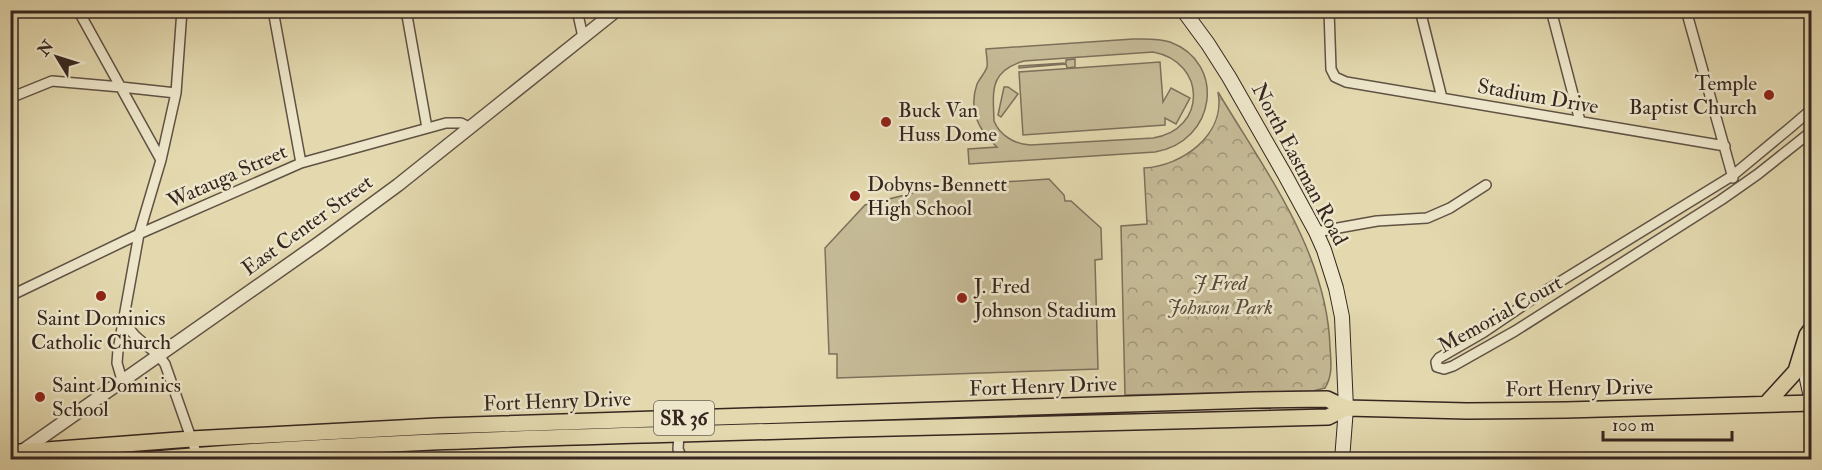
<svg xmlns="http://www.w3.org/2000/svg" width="1822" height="470" font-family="'IM FELL Double Pica',serif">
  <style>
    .park { fill: url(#park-crowns); stroke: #7d705b; stroke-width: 1.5 }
    .pitch { fill: #c5ba96; stroke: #7d705b; stroke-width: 1.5; fill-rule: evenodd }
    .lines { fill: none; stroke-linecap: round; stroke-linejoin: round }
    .minor-casing { stroke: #605244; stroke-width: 12 }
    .tertiary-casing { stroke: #605244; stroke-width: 15 }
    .secondary-casing { stroke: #352620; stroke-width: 16 }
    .primary-casing { stroke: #352620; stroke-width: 18 }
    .minor { stroke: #ede6ca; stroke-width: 9 }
    .tertiary { stroke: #ede6ca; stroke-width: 12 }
    .secondary { stroke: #ede6ca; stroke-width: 14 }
    .primary { stroke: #e3d8ae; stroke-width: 15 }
    .poi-dot { fill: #8f2418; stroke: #ede6ca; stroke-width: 2 }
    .labels { text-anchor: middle; stroke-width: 5; stroke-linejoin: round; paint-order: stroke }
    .shield { fill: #ede6ca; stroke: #6c6053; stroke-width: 1.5 }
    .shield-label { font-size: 20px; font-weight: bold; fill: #352620 }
    .poi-label { font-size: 21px; fill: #352620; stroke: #ede6ca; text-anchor: start }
    .street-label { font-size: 21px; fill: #352620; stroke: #ede6ca }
    .park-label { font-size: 21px; font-style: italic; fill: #594b3e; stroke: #ede6ca }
  </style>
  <defs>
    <pattern id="park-crowns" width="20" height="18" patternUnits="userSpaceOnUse" patternTransform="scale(1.5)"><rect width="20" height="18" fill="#c5ba96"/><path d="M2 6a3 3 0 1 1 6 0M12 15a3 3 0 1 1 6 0" fill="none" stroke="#a1977a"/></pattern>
  </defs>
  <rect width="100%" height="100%" fill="#e3d8ae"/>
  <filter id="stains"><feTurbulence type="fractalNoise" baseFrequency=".00333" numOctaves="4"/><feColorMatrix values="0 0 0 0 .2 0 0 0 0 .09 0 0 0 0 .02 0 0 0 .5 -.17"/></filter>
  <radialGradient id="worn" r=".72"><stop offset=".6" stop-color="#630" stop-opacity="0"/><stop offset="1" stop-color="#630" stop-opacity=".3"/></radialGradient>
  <path class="park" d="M1218,92C1265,171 1327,252 1330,347C1331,362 1333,375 1325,388L1313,391L1125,395L1121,226L1147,224L1144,168C1182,166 1226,135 1218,92Z"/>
  <path class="pitch" d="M1133,39C1145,39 1158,38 1170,42C1227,63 1216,142 1155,152L969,164L968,149L997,147C978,130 968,110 977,84C980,78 985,73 987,67C988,62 986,54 986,49ZM1153,52C1207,62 1207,130 1153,138L1030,145C1015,144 1000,136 994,121C993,91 989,71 1024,61Z
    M1075,59V67L1067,68L1066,64L1019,68V66L1066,63V60Z
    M1160,62L1163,102L1171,88L1190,98L1176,124L1165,118V125L1023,135L1019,72Z
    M1004,87H1008L1018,94L1001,117L998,115Z
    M1049,179L1064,195L1065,201H1071L1101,228L1102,259L1095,260L1098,369L837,378V354H829L825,248L865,205L941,186Z"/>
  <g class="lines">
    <defs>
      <path id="minor" d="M78,10L161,160
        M273,10L301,163
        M406,10L427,128
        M577,10L583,37
        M1329,10L1331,69L1335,77L1346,82L1725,146
        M1420,10L1442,98
        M1551,10L1580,121
        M1686,10L1733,178
        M10,98L52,81L121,87L176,93
        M1812,109L1791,127L1732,176L1540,294L1484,332L1439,358L1436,362L1437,367L1444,369L1453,366L1515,331L1721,200L1758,174L1812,131
        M1316,232L1377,221L1427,218L1450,208L1486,185
        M10,296L139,234L301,163L446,123H461L469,127
        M124,320C135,343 153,345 165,364L197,455
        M122,380L117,363L118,350L139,234L161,160L176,93L182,10
        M679,434L678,449L683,460"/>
      <path id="tertiary" d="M21,452L319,243L398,185L617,10"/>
      <path id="secondary" d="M1183,10L1208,44L1229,77L1285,175L1316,232L1324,250L1336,288L1342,317L1346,408L1342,460
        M1812,346L1807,379L1812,402"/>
      <path id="primary" d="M1766,404L1796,371L1807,335L1812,328
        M10,459L20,452L191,439L437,426L1255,400L1327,399L1346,408L1467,411L1566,410L1812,403
        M145,460C323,444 502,439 680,434C896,428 1112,421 1328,417L1346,408"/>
    </defs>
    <use href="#minor" class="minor-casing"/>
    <use href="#tertiary" class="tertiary-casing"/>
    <use href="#secondary" class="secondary-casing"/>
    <use href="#primary" class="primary-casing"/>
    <use href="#minor" class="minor"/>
    <use href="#tertiary" class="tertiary"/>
    <use href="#secondary" class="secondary"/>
    <use href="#primary" class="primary"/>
  </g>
  <g class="poi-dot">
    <circle cx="1769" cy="95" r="6"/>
    <circle cx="886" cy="122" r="6"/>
    <circle cx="855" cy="196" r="6"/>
    <circle cx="101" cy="296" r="6"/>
    <circle cx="962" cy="298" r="6"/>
    <circle cx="40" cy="397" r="6"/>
  </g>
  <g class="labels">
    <rect class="shield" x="654" y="401" width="60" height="34" rx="4.5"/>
    <g class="shield-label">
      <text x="684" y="425">SR 36</text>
    </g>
    <g class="poi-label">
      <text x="1757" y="90" text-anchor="end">Temple<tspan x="1757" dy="24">Baptist Church</tspan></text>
      <text x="898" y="117">Buck Van<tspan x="898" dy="24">Huss Dome</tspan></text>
      <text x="867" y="191">Dobyns-Bennett<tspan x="867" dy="24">High School</tspan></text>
      <text x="974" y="293">J. Fred<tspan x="974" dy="24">Johnson Stadium</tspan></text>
      <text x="101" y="325" text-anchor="middle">Saint Dominics<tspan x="101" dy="24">Catholic Church</tspan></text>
      <text x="52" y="392">Saint Dominics<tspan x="52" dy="24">School</tspan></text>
    </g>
    <g class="street-label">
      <text transform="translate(1538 96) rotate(10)" y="7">Stadium Drive</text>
      <text transform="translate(1300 164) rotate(62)" y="7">North Eastman Road</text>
      <text transform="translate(227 176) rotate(-24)" y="7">Watauga Street</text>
      <text transform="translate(307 225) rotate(-36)" y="7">East Center Street</text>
      <text transform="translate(1500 314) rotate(-29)" y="7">Memorial Court</text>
      <text transform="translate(1043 386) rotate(-2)" y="7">Fort Henry Drive</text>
      <text transform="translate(1579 388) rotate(-1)" y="7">Fort Henry Drive</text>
      <text transform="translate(557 401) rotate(-2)" y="7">Fort Henry Drive</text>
    </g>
    <g class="park-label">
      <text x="1220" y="290">J Fred<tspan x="1220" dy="24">Johnson Park</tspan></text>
    </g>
  </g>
  <rect width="1822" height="470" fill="none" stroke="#e3d8ae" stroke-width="36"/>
  <rect x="12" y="12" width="1798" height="446" fill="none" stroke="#352620" stroke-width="3"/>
  <rect x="18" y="18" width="1786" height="434" fill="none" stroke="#352620" stroke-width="1.5"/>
  <g transform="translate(57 57) rotate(308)" stroke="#ede6ca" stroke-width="4.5" paint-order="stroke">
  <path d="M0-4.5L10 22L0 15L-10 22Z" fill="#352620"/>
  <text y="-9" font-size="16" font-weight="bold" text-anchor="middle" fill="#352620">N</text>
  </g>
  <path d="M1603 431v9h129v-9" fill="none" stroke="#352620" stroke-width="3"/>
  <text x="1612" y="431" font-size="18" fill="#352620" stroke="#ede6ca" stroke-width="4.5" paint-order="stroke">100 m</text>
  <rect width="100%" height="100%" filter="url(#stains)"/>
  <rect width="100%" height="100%" fill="url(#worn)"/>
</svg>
